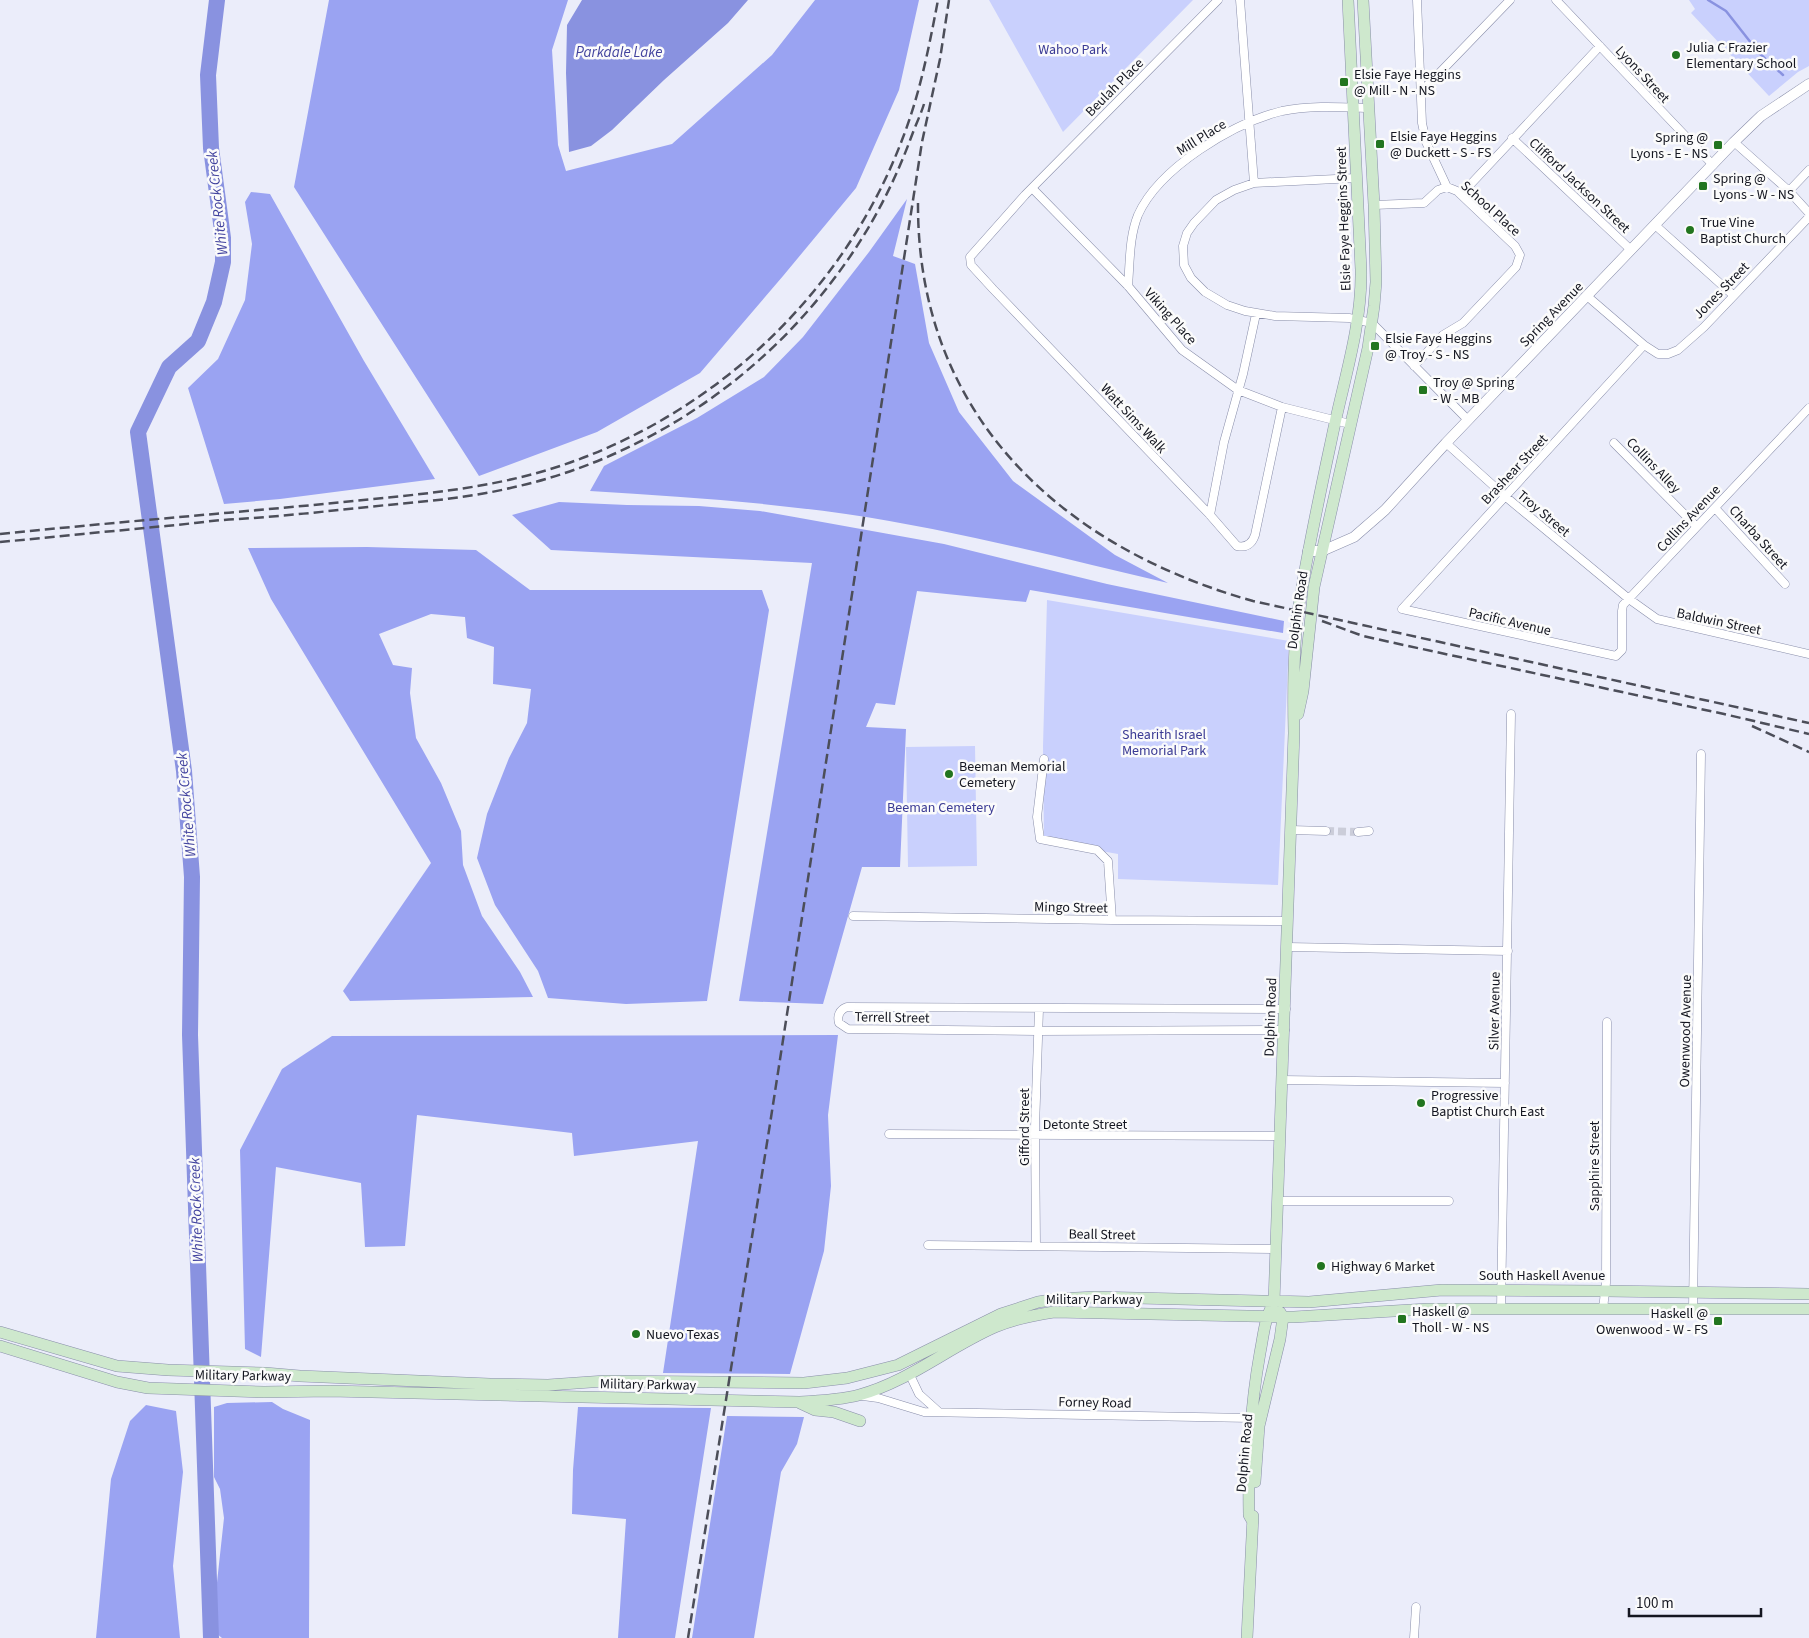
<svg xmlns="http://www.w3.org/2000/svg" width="1809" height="1638" font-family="'Source Sans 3',sans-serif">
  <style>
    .green { fill: #c9d0fd }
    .forest { fill: #9aa3f2 }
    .water { fill: #8992e0 }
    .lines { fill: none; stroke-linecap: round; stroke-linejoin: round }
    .stream { stroke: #8992e0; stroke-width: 2.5 }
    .river { stroke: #8992e0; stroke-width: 16 }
    .minor-tunnel { stroke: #cbcdd9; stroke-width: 8; stroke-dasharray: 8 4; stroke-linecap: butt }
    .minor-casing { stroke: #898eaa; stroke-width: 9 }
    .tertiary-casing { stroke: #898eaa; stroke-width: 11 }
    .secondary-casing { stroke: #898eaa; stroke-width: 12 }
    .minor { stroke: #fff; stroke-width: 8 }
    .tertiary { stroke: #fff; stroke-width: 10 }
    .secondary { stroke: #cee8cd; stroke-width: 11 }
    .rail { stroke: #4c4e59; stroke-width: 2.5; stroke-dasharray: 10 5; stroke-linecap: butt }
    .poi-dot { fill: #22751f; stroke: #fbfbfb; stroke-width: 2 }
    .labels { text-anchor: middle; stroke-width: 5; stroke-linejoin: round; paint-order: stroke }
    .poi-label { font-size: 14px; fill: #141620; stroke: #fbfbfb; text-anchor: start }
    .park-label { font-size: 14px; fill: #3a3a94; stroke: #fbfbfb }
    .street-label { font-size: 14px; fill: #141620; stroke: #fbfbfb }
    .water-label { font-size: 15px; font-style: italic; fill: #42439e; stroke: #fbfbfb }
  </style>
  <rect width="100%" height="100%" fill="#ebedfa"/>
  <path class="green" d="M989,0H1193L1063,132Z
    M1689,0H1809V66L1798,72L1769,96L1691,13L1695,9Z
    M1047,600L1289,641L1278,885L1118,879V854L1044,841L1043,746Z
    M975,746L977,866L908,867L906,747Z"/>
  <path class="forest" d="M329,0H568L552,50L558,145L566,171L672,144L772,55L815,0H919L899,90L856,188L783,276L700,373L597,432L479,476L294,187Z
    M251,192L270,194L364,361L435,479L280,499L224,504L188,388L218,359L245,300L252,244L245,202Z
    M907,199L893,256L915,264L929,343L959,412L1013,481L1115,555L1168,583C1061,558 955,530 846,514C761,502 676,496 590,491L604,466L697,418L764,377L803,337L869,252Z
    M559,502L627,505L699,506L760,511L800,518L944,544L1107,584L1284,621L1283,633L1030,590L1026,602L917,591L895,705L876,703L866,727L906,729L900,867H862L823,1004L739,1001L812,563L551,550L512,515Z
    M367,547L476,550L530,590H762L769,610L707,1001L626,1004L548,998L538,971L495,905L477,858L487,814L509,758L527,723L531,689L493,684L494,647L467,638L465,617L431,614L379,634L393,665L412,668L410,693L416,738L441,783L461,831L463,865L482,916L520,972L533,997L350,1001L343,991L431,863L271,599L248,548Z
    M838,1035L828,1115L831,1186L824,1251L790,1374L663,1373L698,1141L574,1156L572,1133L417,1115L405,1246L365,1247L361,1183L276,1167L261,1357L245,1349L240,1150L282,1069L332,1036Z
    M272,1402L283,1409L310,1420L309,1638H222L217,1634L214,1610L224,1518L220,1489L214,1477V1407L227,1403Z
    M146,1405L176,1411L183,1472L173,1566L180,1638H96L111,1479L130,1421Z
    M578,1407L711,1408L675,1638H618L626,1519L572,1514L573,1470Z
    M727,1416L804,1417L797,1444L781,1472L754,1638H692Z"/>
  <path class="water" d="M582,0H748L728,23L664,80L612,130L591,146L569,152L566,73L567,25Z"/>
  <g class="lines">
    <path class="stream" d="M1708,0L1726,11L1759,53L1783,75"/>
    <path class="river" d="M211,1638L190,1035L192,877L184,771L138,432L169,367L198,341L214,302L223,262V238L211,148L208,75L217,0"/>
    <path class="minor-tunnel" d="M1326,831L1358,832"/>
    <defs>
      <path id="minor" d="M1218,0L1025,195L970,257L971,265L993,289L1210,515L1237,546C1246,548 1252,544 1255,535L1282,407
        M1240,0L1254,183
        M1556,0L1713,165
        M1421,92L1510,0
        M1512,138L1631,250
        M1734,142L1789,191L1809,213
        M1356,178L1254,183L1234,190L1216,200L1194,223L1187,233L1183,246L1184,265L1191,278L1205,292L1227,305L1245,311L1275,316L1349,318L1372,323L1468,420
        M1469,186L1600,46
        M1032,188L1128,286L1182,350L1238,390L1282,407L1350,424
        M1789,191L1809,170
        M1374,205L1424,203L1438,190L1447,187
        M1655,225L1733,295
        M1128,286C1130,263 1129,237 1138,215C1159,168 1233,123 1282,111C1310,105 1341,107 1369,108
        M1587,296L1644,345L1658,354H1668L1678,350L1704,327L1809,217
        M1414,366L1443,335L1463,323L1516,267L1520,255L1515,246L1457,191L1447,187L1426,142L1422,123L1417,0
        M1446,443L1506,497L1629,599L1657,619L1809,654
        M1614,443L1696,526
        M1715,508L1785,584
        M1210,515L1224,442L1243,374L1256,314
        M1402,609L1616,656L1622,650V611L1623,605L1809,408
        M1402,609L1644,345
        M1044,759L1037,817L1040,839L1097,850L1108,861L1112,920
        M1291,830L1326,831
        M1358,832L1369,831
        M853,916L1112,920L1288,921
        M1288,947L1508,951
        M1285,1030L1037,1031L848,1029L839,1023C837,1016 839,1010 847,1007L1286,1009
        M1282,1080L1505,1083
        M889,1134L1280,1136
        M1278,1201H1449
        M928,1245L1276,1249
        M1036,1246L1035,1127L1039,1009
        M1501,1308L1511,714
        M1603,1309L1606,1283L1607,1022
        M1693,1309L1701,754
        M909,1373L919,1394L939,1412
        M863,1396L878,1398L924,1412L1251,1418
        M1414,1638L1416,1607"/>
      <path id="tertiary" d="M1308,551H1322L1354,537L1385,510L1446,443L1734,142L1761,116L1809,84"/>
      <path id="secondary" d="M1298,714L1303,691L1314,587L1368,348L1374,306L1376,282L1374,205L1363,0
        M0,1332L117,1366L168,1370L265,1373L300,1376L490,1384L548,1385L605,1381L804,1383L847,1378L898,1365L1001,1314L1038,1302L1057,1299L1095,1297L1309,1302L1442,1290L1605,1291L1809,1294
        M0,1346L117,1382L148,1388L264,1392L330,1391L799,1402C819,1401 840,1400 859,1395C908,1382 949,1347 995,1327C1014,1319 1034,1315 1054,1312L1294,1317L1427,1309H1809
        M800,1403L815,1410L834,1412L860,1421
        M1255,1482L1259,1426L1280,1339L1283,1317L1280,1312
        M1253,1522L1249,1515C1248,1458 1250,1409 1260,1353C1264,1333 1264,1320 1274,1302L1294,733C1293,690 1293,647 1299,605C1308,548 1320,493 1332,437C1343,382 1362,327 1361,270L1348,0
        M1247,1638L1253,1516"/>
    </defs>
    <use href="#minor" class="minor-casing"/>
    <use href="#tertiary" class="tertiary-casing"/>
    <use href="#secondary" class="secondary-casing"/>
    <use href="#minor" class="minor"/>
    <use href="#tertiary" class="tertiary"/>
    <use href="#secondary" class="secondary"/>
    <path class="rail" d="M918,203C917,414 1060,547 1253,601L1809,723
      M0,534C108,523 216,514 324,504C397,496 472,492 544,471C706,423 842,298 902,140C920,94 929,47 938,0
      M0,542C55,537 111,531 166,526C190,524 214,520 238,519C288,516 337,510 387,505C431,501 475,497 519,486C643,457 756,382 833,280C867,236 893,187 912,135C916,124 921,114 924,104
      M1322,621L1363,636L1399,644L1724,714L1809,734
      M1752,726L1809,752
      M688,1638L770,1124L922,142L940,59L949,0"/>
  </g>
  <g class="poi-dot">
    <circle cx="1676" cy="55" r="5"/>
    <rect x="1339" y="77" width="10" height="10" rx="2.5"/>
    <rect x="1375" y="139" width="10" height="10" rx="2.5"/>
    <rect x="1713" y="140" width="10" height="10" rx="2.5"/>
    <rect x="1698" y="181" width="10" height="10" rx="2.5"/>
    <circle cx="1690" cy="230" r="5"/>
    <rect x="1370" y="341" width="10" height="10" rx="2.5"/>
    <rect x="1418" y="385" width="10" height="10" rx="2.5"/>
    <circle cx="949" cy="774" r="5"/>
    <circle cx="1421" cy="1103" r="5"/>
    <circle cx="1321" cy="1266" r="5"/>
    <rect x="1397" y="1314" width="10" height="10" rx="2.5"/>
    <rect x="1713" y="1316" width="10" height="10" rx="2.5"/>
    <circle cx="636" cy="1334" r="5"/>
  </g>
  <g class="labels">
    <g class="poi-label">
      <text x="1686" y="52">Julia C Frazier<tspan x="1686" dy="16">Elementary School</tspan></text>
      <text x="1354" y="79">Elsie Faye Heggins<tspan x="1354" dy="16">@ Mill - N - NS</tspan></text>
      <text x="1390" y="141">Elsie Faye Heggins<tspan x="1390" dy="16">@ Duckett - S - FS</tspan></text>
      <text x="1708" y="142" text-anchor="end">Spring @<tspan x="1708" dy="16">Lyons - E - NS</tspan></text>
      <text x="1713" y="183">Spring @<tspan x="1713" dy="16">Lyons - W - NS</tspan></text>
      <text x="1700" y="227">True Vine<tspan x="1700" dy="16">Baptist Church</tspan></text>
      <text x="1385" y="343">Elsie Faye Heggins<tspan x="1385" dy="16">@ Troy - S - NS</tspan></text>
      <text x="1433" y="387">Troy @ Spring<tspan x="1433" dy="16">- W - MB</tspan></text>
      <text x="959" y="771">Beeman Memorial<tspan x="959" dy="16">Cemetery</tspan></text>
      <text x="1431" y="1100">Progressive<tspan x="1431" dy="16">Baptist Church East</tspan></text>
      <text x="1331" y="1271">Highway 6 Market</text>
      <text x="1412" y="1316">Haskell @<tspan x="1412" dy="16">Tholl - W - NS</tspan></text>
      <text x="1708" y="1318" text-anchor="end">Haskell @<tspan x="1708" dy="16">Owenwood - W - FS</tspan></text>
      <text x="646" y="1339">Nuevo Texas</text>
    </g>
    <g class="park-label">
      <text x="1073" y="54">Wahoo Park</text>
      <text x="1164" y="739">Shearith Israel<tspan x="1164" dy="16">Memorial Park</tspan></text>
      <text x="941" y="812">Beeman Cemetery</text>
    </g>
    <g class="street-label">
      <text transform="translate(1643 74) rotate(47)" y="5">Lyons Street</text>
      <text transform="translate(1114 87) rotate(-45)" y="5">Beulah Place</text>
      <text transform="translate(1201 137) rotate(-32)" y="5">Mill Place</text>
      <text transform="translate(1580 185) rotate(43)" y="5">Clifford Jackson Street</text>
      <text transform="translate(1491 208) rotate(42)" y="5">School Place</text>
      <text transform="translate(1343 219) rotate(-92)" y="5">Elsie Faye Heggins Street</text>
      <text transform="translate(1721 290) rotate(-46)" y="5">Jones Street</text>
      <text transform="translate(1551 314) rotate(-46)" y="5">Spring Avenue</text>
      <text transform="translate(1171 316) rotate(48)" y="5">Viking Place</text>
      <text transform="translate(1134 418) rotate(47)" y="5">Watt Sims Walk</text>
      <text transform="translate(1654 465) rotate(46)" y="5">Collins Alley</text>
      <text transform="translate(1514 469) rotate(-47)" y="5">Brashear Street</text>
      <text transform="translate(1544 513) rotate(40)" y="5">Troy Street</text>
      <text transform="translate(1688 518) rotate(-47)" y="5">Collins Avenue</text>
      <text transform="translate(1759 537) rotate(48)" y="5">Charba Street</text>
      <text transform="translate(1297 610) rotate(-82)" y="5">Dolphin Road</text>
      <text transform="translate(1510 621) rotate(13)" y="5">Pacific Avenue</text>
      <text transform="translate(1719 621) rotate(12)" y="5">Baldwin Street</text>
      <text transform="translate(1071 907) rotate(1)" y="5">Mingo Street</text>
      <text transform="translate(1494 1011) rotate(-89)" y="5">Silver Avenue</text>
      <text transform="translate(892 1017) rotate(1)" y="5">Terrell Street</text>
      <text transform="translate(1270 1017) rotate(-88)" y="5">Dolphin Road</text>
      <text transform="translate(1685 1031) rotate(-89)" y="5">Owenwood Avenue</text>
      <text x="1085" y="1129">Detonte Street</text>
      <text transform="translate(1024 1127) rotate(-90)" y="5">Gifford Street</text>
      <text transform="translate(1594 1166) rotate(-90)" y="5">Sapphire Street</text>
      <text transform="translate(1102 1234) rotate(1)" y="5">Beall Street</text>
      <text x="1542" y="1280">South Haskell Avenue</text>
      <text x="1094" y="1304">Military Parkway</text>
      <text transform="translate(243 1375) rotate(1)" y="5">Military Parkway</text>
      <text transform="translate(648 1384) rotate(1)" y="5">Military Parkway</text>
      <text transform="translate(1095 1402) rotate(1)" y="5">Forney Road</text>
      <text transform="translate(1244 1453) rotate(-85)" y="5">Dolphin Road</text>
    </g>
    <g class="water-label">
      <text x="619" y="57">Parkdale Lake</text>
      <text transform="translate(217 203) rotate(-96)" y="5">White Rock Creek</text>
      <text transform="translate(186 805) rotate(-95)" y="5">White Rock Creek</text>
      <text transform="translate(196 1210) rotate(-92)" y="5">White Rock Creek</text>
    </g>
  </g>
  <path d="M1629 1608v8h132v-8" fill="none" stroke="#141620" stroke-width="2.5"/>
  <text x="1636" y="1608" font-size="15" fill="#141620" stroke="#fbfbfb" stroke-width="4" paint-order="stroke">100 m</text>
</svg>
